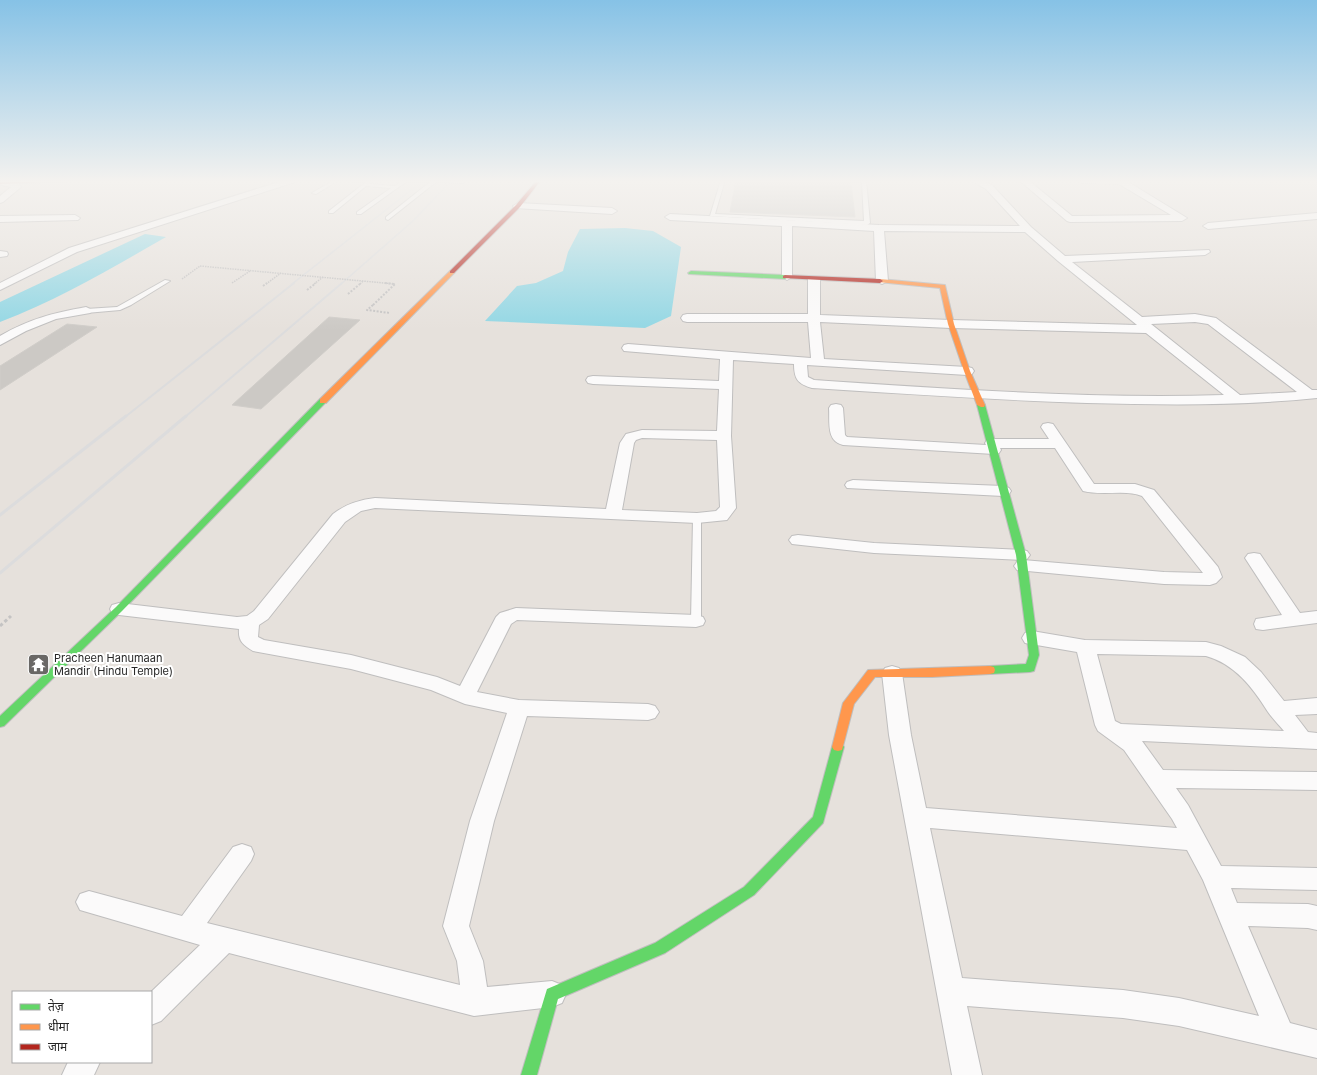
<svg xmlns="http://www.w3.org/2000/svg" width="1317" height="1075" font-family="Inter,'Noto Sans Devanagari',sans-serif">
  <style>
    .water { fill: #93d7e4 }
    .building { fill: #ccc9c5; stroke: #d0cdc9 }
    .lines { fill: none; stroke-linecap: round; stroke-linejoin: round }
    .lane-casing { stroke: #bfbebe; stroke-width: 2 }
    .street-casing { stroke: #bfbebe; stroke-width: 2 }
    .fast-casing { stroke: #bfbebe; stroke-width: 2 }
    .slow-casing { stroke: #bfbebe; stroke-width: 2 }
    .jam-casing { stroke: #bfbebe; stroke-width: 2 }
    .path-far2 { stroke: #c4c3c3; stroke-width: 1.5; stroke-dasharray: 1.5 1; stroke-linecap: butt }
    .path-far1 { stroke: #c4c3c3; stroke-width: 2; stroke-dasharray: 2 1.5; stroke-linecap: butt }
    .path { stroke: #c4c3c3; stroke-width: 3; stroke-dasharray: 3.5 2.5; stroke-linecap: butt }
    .lane { fill: #fbfafa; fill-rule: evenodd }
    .street { fill: #fbfafa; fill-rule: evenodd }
    .fast { fill: #63d668; fill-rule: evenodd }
    .slow { fill: #ff974d; fill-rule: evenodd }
    .jam { fill: #b3261e; fill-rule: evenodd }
    .rail-far2 { stroke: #dcdcdd; stroke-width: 1.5 }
    .rail-far1 { stroke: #dcdcdd; stroke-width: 2 }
    .rail { stroke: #dcdcdd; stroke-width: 3 }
    .path-bridge-far1 { stroke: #c4c3c3; stroke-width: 1.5; stroke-dasharray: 1.5 1; stroke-linecap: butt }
    .path-bridge { stroke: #c4c3c3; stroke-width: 2; stroke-dasharray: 2 1.5; stroke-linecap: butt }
    .labels { text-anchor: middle; stroke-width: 4; stroke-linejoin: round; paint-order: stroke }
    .poi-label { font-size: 11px; fill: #272727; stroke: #fff; text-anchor: start }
  </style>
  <rect width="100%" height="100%" fill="#e6e1dc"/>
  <path class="water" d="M625,228L653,231L681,247L671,316L645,328L485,321L517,286L536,283L563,271L568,252L580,229Z
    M145,234L166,237C110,269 60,299 0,322V302Z"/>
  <path class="building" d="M736,180L851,183L855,217L730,212Z
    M329,317L360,320L261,409L232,405Z
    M67,324L97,327L0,390V366Z"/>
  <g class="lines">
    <defs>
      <path id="lane" d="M334,180H339L316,194L312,193Z
        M346,180H370L372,181L369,184L395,186L404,180L463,181L465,182L463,183L436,182L388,220L386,219V217L430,182L407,181L361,214H357V212L391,188L366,186L333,213H329V211L366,182L348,181Z
        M721,180H725L715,214L864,221L862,182L833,181L831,180H866L870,223L867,225L710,216Z
        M165,280L170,281L131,305L120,310L86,313L83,311L86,309L117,307Z
        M697,515L701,518V621L700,623H692L691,621L693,518Z"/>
      <path id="street" d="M4,180L19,183L21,187L3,202L0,203V196L11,187L1,185L0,182Z
        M285,180H296L295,182L77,252L0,290V283L69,248Z
        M970,180H980L992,185L1031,227L1065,256L1209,250L1210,252L1205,255L1072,262L1142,317L1195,314L1216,318L1312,390H1317V398C1241,406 1164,405 1087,403C995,400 904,394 812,388C798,384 794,379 794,364L733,360L731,436L736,508L727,520L697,523L375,508L361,511L345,522L268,619L259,625L258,637L264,640L351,655L437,677L460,686L496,617L500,613L516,608L696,615L703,617L705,621L703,625L696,627L517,620L511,624L477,692L519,700L648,704L655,706L659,712L655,718L648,720L527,716L494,821L469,926L483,961L487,987L552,981L562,985L566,994L562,1003L552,1007L474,1016L229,953L161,1021L151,1025V992L200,945L80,910L76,902L80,894L89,891L182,916L233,847L242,844L251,847L254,854L251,861L207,923L460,985L457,961L443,926L470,821L507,713L465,704L431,690L351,669L253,651C243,645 238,641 239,629L119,615L112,613L110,609L112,605L119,603L237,617L247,616L254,611L333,514C346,504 359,500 375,498L606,509L620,443L626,434L642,430L717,431L719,389L593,384L588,383L586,380L588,377L593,376L719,381L720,359L624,351L622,348L624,345L628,344L811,358L808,322H687L683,321L681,318L683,315L687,314H808V279L810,277H818L820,279V315L951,320L1137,325L1058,261L1025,232L884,231L888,281L882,284L876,281L874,231L792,226V277L787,280L782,277V226L670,220L665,217L670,214L879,225L1020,226L986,189ZM820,322L951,328L1146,333L1224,395C1087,399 950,389 814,380L808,377L807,365L967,375L972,374L974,371L972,368L967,367L824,359ZM1195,322L1208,324L1297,392L1240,395L1151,324ZM642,438L717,440L720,507L716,511L697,513L622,510L634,443L636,440Z
        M1019,180H1028L1072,216L1171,215L1119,184L1081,183L1077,180H1125L1187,218L1182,221L1070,222L1067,221Z
        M518,203L612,208L617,211L612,214L515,208L513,206Z
        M1317,213V219L1208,229L1203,226L1208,223Z
        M75,215L80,218L78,220L0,222V216Z
        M0,251L7,252L8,254L7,256L0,257Z
        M86,307L90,309L92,311L90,313L56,319L26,331L0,345V336C29,319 53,313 86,307Z
        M836,404L841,405L843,408L845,435L847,437L986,445L985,443L987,440L992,439H1049L1041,427L1043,424L1048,423L1053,424L1094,484H1135L1154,490L1218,567L1222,577L1216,583L1210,585L1164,584L1017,570L1014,566L1017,562L1023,560L1164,572L1203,573L1142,496C1127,489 1102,496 1083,491L1055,448H1000L1001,450L999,453L994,454L843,445C826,441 830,422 829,408L831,405Z
        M853,480L1003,486L1009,488L1011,491L1009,494L1003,496L847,488L845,485L847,482Z
        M798,535L874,543L1021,550L1027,551L1030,555L1027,559L1021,560L874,553L792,544L789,540L792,536Z
        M1254,553L1260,554L1300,613L1317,611V623L1263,630L1256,629L1254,624L1256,619L1282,615L1245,558L1248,554Z
        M1032,631L1085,640L1206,642L1221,646L1245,657L1261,672L1284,701L1317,698V714L1295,715L1308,732L1317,733V749L1142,741L1163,770L1317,772V790L1176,788L1188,805L1221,866L1317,868V890L1231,888L1237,903L1308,904L1317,906V930L1308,928L1248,926L1290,1023L1317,1030V1058L1179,1026L1123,1018L967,1006L982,1075H952L889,735L882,673L885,668L892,666L899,668L902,673L911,735L926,808L1177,828L1172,819L1124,750L1098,731L1095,725L1077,652L1025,643L1022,638L1025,633ZM1097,654L1206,656C1235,664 1253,688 1268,712C1272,718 1279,725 1284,731L1121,724L1115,721ZM930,828L1187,850L1203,880L1259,1016L1179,998L1123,990L962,978Z
        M68,1062H100L94,1075H62Z"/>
      <path id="fast" d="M691,271L785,275L788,277L785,279L689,274L688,273Z
        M320,399H323L327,401L122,611L4,726L0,727V716L116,607Z
        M978,403H981L985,405L1026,555L1039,655L1034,671L1030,672L990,674L986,673L985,670L986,667L990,666L1026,664L1029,655L1016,555L977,405Z
        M838,743L842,744L844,747L823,823L754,895L665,953L558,999L537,1075H521L547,989L655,943L744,887L813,817L832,747L834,744Z"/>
      <path id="slow" d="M450,271L455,272L326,403H320V399Z
        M880,279L945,285L954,324L970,371L985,405L984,407H981L977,405L964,371L948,324L940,288L878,282V280Z
        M990,666L994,667L995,670L994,673L990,674L932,677H875L854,704L842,750L838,751L834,750L832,747L843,703L868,670Z"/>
      <path id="jam" d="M49,180H72L70,181L0,184V182Z
        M537,180H541L520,207L454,273H450V271L516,205Z
        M785,275L880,279L883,281L880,283L783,278V276Z"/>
    </defs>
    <use href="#lane" class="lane-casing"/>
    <use href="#street" class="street-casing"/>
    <use href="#fast" class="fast-casing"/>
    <use href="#slow" class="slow-casing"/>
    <use href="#jam" class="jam-casing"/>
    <path class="path-far2" d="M182,279L200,266
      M232,283L250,271
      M266,284L281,273
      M314,284L323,277
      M360,284L363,281"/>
    <path class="path-far1" d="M263,286L267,283
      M307,290L316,283
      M348,294L361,283
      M373,305L367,310L390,313"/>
    <path class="path" d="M0,626L11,616"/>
    <use href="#lane" class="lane"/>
    <use href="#street" class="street"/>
    <use href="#fast" class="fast"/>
    <use href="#slow" class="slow"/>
    <use href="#jam" class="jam"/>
    <path class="rail-far2" d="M292,284L424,180
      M341,284L414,220L452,180"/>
    <path class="rail-far1" d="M125,417L294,283
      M185,417L342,283"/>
    <path class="rail" d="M0,515L126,416
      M0,573L186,416"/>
    <path class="path-bridge-far1" d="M200,266L395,284"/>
    <path class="path-bridge" d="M373,305L395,284L384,283"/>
  </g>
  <linearGradient id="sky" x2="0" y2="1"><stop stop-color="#86c2e6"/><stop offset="0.55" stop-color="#f4f2ef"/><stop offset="1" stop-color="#f4f2ef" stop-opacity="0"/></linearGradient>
  <rect width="1317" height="330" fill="url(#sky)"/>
  <defs>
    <symbol id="temple-square" viewBox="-11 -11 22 22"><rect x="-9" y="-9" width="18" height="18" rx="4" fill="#6a6866" stroke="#fff"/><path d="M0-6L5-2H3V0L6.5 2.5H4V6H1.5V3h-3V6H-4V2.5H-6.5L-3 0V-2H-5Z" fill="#fff"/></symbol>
  </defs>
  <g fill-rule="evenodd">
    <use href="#temple-square" x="26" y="652" width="25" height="25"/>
  </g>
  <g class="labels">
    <g class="poi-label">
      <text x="54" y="662">Pracheen Hanumaan<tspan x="54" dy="13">Mandir (Hindu Temple)</tspan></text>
    </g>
  </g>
  <rect x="12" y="991" width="140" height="72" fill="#ffffff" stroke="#a9a9a9"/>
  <rect x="20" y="1004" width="20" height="6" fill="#63d668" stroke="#a9a9a9"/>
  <text x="48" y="1011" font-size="12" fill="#272727">तेज़</text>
  <rect x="20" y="1024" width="20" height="6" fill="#ff974d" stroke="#a9a9a9"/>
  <text x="48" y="1031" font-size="12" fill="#272727">धीमा</text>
  <rect x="20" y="1044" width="20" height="6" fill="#b3261e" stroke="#a9a9a9"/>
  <text x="48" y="1051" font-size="12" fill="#272727">जाम</text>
</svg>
